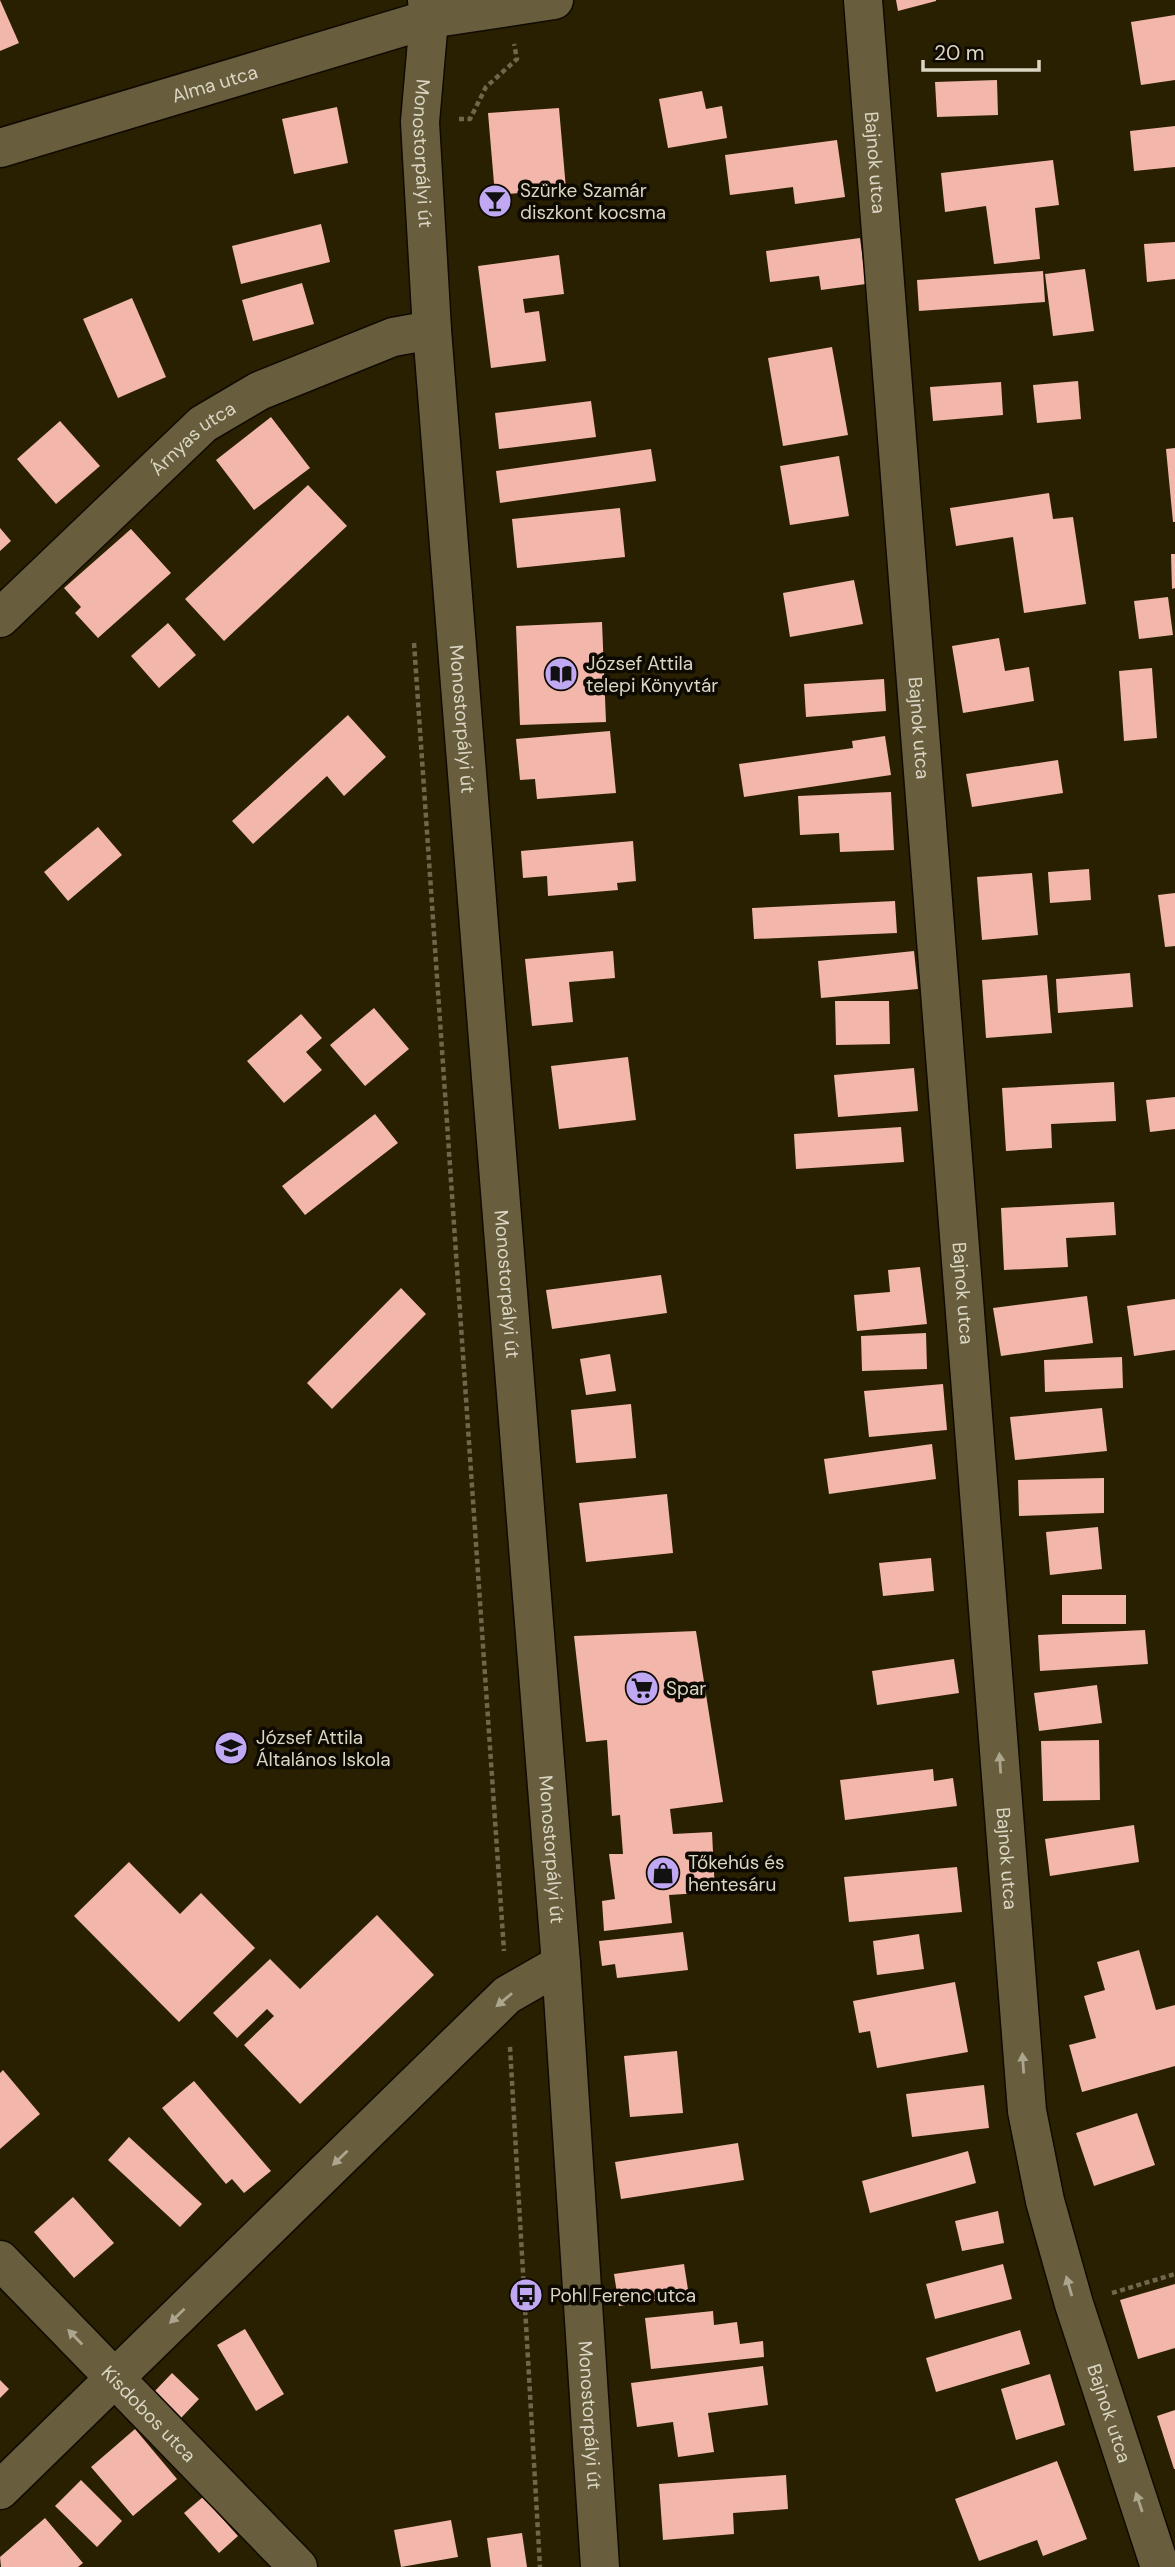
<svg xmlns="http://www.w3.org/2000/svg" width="1175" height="2567" font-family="'DM Sans',sans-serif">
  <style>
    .building { fill: #f2b6ab }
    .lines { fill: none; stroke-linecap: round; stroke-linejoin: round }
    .minor-casing { stroke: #100a00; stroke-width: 41 }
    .tertiary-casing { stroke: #100a00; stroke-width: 41 }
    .path { stroke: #6e674d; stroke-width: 4.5; stroke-dasharray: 5 3.5; stroke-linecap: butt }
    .minor { stroke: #685e3e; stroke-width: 38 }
    .tertiary { stroke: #685e3e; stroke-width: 38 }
    .oneway { fill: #ada68e }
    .labels { text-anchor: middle; stroke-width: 7; stroke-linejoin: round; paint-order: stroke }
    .street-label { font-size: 19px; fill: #dbd6c4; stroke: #0e0a02 }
    .poi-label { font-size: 19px; fill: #dbd6c4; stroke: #0e0a02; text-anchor: start }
  </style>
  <rect width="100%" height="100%" fill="#292002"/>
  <path class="building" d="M0,0L19,43L0,51Z
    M896,0H936V1L898,11Z
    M1175,15V80L1141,85L1131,22Z
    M997,80L998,115L937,117L935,82Z
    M702,91L706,109L722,106L727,138L668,148L659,99Z
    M337,107L348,163L294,174L282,119Z
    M559,108L566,189L495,195L488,113Z
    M1175,126V167L1134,171L1130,131Z
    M837,140L845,197L795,204L793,187L730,195L725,155Z
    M1053,160L1059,205L1035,208L1040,259L994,264L986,206L945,212L941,173Z
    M321,224L330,262L241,284L232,246Z
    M860,238L866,284L821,290L819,276L770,282L766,251Z
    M1175,242V279L1147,282L1144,244Z
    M559,255L564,294L523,299L525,313L539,311L546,361L491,368L478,266Z
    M1085,269L1094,331L1053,336L1045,274Z
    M1043,271L1045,302L919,311L917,280Z
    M302,283L314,324L253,341L242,300Z
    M132,298L166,377L118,398L83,319Z
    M832,347L848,435L783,446L768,358Z
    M1078,381L1081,419L1037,423L1033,385Z
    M1001,382L1003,415L933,421L930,387Z
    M591,401L596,437L499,449L495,413Z
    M271,417L310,468L254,510L216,460Z
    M60,421L100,466L56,504L17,459Z
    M1175,448V522H1173L1166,449Z
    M651,449L656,481L500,503L496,471Z
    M839,456L849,516L790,525L780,466Z
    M308,485L347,526L224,641L185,599Z
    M1049,493L1053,519L1073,517L1086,604L1024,613L1013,537L956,546L950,508Z
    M620,508L625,557L517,568L512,519Z
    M0,528L11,541L0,551Z
    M131,529L171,573L98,638L75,613L81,607L64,588Z
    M1171,554H1175V588L1172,589Z
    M854,580L863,624L790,637L783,593Z
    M1168,597L1173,635L1139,639L1134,601Z
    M602,622L606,722L520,725L516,626Z
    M168,623L196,655L159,688L131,656Z
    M999,638L1005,671L1029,667L1034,701L963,713L952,646Z
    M1152,668L1157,738L1124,741L1119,671Z
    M884,679L886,711L806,717L804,684Z
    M348,715L386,757L344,796L327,776L253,844L232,821Z
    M610,731L616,793L537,799L535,779L520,780L516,739Z
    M885,736L891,775L744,797L739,764L853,748L852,741Z
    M1058,760L1063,793L972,807L966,774Z
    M891,792L894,850L840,852L839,833L800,835L798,796Z
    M98,827L122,855L68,901L44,872Z
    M633,841L636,881L617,883L618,890L548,896L547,876L523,878L521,851Z
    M1089,869L1091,900L1050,903L1048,872Z
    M1032,873L1038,935L982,940L977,877Z
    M1175,893V946L1165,947L1158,895Z
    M895,901L897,933L754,939L752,908Z
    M613,951L615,978L569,982L573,1022L532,1026L525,959Z
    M914,951L918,989L821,998L818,961Z
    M1130,973L1133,1007L1058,1013L1056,979Z
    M1047,975L1052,1033L986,1038L982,980Z
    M835,1001H889L890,1044L836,1045Z
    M374,1008L409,1049L365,1086L330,1045Z
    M301,1014L322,1038L306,1052L322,1070L284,1103L247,1061Z
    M628,1057L636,1120L559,1129L551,1066Z
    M914,1068L918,1111L838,1117L834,1075Z
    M1114,1082L1116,1121L1051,1124L1052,1148L1006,1151L1002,1088Z
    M1175,1097V1129L1150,1132L1146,1100Z
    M375,1114L398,1143L305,1215L282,1186Z
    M901,1127L904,1162L796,1169L794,1134Z
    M1114,1202L1116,1235L1066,1238L1068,1267L1004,1270L1001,1208Z
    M920,1267L927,1324L857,1331L854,1295L890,1292L888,1270Z
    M661,1275L667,1313L552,1329L546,1290Z
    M401,1288L426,1314L332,1409L307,1383Z
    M1087,1296L1093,1343L1001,1356L993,1308Z
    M1175,1299V1350L1134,1356L1127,1306Z
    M926,1333L927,1369L862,1371L861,1336Z
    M610,1354L616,1391L586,1395L580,1359Z
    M1122,1357L1123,1388L1045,1392L1044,1360Z
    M943,1384L947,1430L869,1437L864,1391Z
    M631,1404L636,1458L576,1463L571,1410Z
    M1102,1408L1107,1451L1015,1460L1010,1417Z
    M932,1444L936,1479L829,1494L824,1459Z
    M1104,1478V1513L1019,1516L1018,1480Z
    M667,1494L673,1553L586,1562L579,1503Z
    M1098,1527L1102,1569L1050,1575L1046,1532Z
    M931,1558L934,1591L883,1596L879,1563Z
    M1062,1595H1126V1624H1062Z
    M1145,1630L1148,1664L1040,1671L1038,1635Z
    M696,1631L723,1802L670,1809L673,1834L712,1832L715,1892L669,1895L672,1923L604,1931L602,1901L615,1899L609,1854H623L620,1815L612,1816L607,1740L586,1742L574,1636Z
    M954,1659L959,1693L877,1705L872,1671Z
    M1097,1685L1102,1723L1039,1731L1034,1693Z
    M1099,1740L1100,1800L1043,1801L1041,1741Z
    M933,1769L934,1781L953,1778L957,1806L845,1820L840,1780Z
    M1134,1825L1139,1862L1050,1876L1045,1839Z
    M129,1862L180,1914L201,1893L255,1948L179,2022L74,1916Z
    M957,1867L962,1912L849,1922L844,1877Z
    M377,1915L434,1975L300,2104L244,2045L274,2016L267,2009L237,2038L213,2013L270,1959L300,1989Z
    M683,1932L688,1970L617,1978L615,1964L602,1966L599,1941Z
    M919,1934L924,1969L877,1975L873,1941Z
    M1139,1950L1156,2010L1175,2005V2066L1082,2092L1069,2045L1096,2038L1084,1996L1105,1990L1097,1962Z
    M955,1982L968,2052L877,2068L870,2031L859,2033L853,2001Z
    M677,2051L683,2113L630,2117L624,2056Z
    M3,2070L40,2114L0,2149V2073Z
    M194,2081L271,2171L244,2193L232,2179L226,2184L162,2108Z
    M984,2085L989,2128L912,2137L906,2094Z
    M1137,2113L1155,2165L1094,2186L1076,2133Z
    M129,2137L202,2204L180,2227L108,2160Z
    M738,2143L744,2180L621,2199L615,2162Z
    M968,2151L976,2183L870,2213L862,2181Z
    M73,2197L114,2243L74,2278L34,2232Z
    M998,2211L1004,2243L962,2251L955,2221Z
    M684,2264L689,2296L619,2306L614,2274Z
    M1003,2264L1012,2299L935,2319L926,2284Z
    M1175,2284V2348L1138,2359L1120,2300Z
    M713,2311L714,2325L737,2322L740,2344L763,2341L764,2357L651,2369L645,2318Z
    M245,2329L284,2394L256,2411L217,2345Z
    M1020,2330L1030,2364L936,2392L926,2358Z
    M763,2366L768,2405L708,2413L714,2452L678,2457L673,2422L637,2427L631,2383Z
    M172,2373L199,2399L181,2418L154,2392Z
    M1050,2374L1065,2425L1016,2440L1001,2389Z
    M0,2380L9,2389L0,2398Z
    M1175,2410V2469H1174L1157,2416Z
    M135,2429L177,2479L133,2516L91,2467Z
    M1057,2461L1087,2539L1043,2556L1037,2540L979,2561L955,2499Z
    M786,2475L788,2509L733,2513L734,2534L663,2540L659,2484Z
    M81,2480L122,2521L97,2547L55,2506Z
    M203,2497L238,2536L219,2553L184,2513Z
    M45,2518L83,2563L78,2567H1L0,2557Z
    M451,2520L458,2557L401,2567L394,2530Z
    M522,2533L527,2567H491L487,2538Z"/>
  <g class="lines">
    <defs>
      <g id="minor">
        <path id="s1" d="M863,0L1027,2111L1045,2201L1074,2304L1160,2567"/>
        <path id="s2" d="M0,148L429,19"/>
        <path id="s3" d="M0,618L203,424L259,391L393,337L432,330"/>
        <path id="s4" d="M0,2260L298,2567"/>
        <path d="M0,2490L507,1995L561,1964"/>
      </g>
      <g id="tertiary">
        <path id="s5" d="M427,0L429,19L420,122L432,330L561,1964L600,2567"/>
        <path d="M429,19L554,0"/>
      </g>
    </defs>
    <use href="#minor" class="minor-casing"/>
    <use href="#tertiary" class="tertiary-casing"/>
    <path class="path" d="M459,119H470L486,87L517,59L514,44
      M414,643L504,1951
      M510,2047L540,2567
      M1112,2293L1175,2274"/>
    <use href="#minor" class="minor"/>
    <use href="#tertiary" class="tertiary"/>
  </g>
  <defs><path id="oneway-solid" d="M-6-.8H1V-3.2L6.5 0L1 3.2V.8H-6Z" transform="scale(1.75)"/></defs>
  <g class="oneway">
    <use href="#oneway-solid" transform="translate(1000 1763) rotate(-94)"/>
    <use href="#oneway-solid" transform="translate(504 2000) rotate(140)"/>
    <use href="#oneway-solid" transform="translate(1023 2063) rotate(-94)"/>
    <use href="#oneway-solid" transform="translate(340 2158) rotate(136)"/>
    <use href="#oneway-solid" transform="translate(1069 2286) rotate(-106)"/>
    <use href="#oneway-solid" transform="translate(177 2316) rotate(136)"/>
    <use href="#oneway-solid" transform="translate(75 2337) rotate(-134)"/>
    <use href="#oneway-solid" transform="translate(1139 2502) rotate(-108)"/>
  </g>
  <defs>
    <symbol id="bar-disc" viewBox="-11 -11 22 22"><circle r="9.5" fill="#c1a8f3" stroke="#0e0a02"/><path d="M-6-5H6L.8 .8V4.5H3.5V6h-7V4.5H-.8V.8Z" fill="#111"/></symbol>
    <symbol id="library-disc" viewBox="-11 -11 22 22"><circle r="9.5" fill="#c1a8f3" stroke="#0e0a02"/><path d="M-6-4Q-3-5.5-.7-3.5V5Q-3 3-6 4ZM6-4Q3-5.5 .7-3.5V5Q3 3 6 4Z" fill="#111"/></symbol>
    <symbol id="supermarket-disc" viewBox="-11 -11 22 22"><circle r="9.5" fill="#c1a8f3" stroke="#0e0a02"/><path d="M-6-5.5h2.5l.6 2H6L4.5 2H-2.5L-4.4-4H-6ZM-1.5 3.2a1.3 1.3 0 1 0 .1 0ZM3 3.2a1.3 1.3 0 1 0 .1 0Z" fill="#111"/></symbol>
    <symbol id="school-disc" viewBox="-11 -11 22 22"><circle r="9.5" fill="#c1a8f3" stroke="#0e0a02"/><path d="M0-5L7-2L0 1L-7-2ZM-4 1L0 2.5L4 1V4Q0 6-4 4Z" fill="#111"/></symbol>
    <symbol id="shop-disc" viewBox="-11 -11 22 22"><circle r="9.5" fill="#c1a8f3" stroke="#0e0a02"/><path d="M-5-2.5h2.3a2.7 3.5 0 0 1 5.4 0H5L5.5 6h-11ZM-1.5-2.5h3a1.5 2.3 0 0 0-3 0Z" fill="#111"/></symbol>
    <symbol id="bus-disc" viewBox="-11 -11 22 22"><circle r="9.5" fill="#c1a8f3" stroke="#0e0a02"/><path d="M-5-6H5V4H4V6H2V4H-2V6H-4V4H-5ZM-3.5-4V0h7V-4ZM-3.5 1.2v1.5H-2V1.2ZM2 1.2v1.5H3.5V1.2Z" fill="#111"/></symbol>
  </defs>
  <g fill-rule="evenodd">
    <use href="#bar-disc" x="476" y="182" width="38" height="38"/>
    <use href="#library-disc" x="542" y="655" width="38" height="38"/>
    <use href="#supermarket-disc" x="623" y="1669" width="38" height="38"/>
    <use href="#school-disc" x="212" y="1729" width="38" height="38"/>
    <use href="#shop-disc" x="644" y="1854" width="38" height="38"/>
    <use href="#bus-disc" x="507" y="2276" width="38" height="38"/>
  </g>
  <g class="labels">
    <g class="street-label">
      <text dy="7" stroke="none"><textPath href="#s2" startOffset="224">Alma utca</textPath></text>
      <text dy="7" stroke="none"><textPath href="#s5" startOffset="154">Monostorpályi út</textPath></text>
      <text dy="7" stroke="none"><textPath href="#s1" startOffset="163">Bajnok utca</textPath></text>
      <text dy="7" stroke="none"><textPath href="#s3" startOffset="264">Árnyas utca</textPath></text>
      <text dy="7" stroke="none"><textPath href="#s5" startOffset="721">Monostorpályi út</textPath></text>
      <text dy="7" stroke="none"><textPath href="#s1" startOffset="730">Bajnok utca</textPath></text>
      <text dy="7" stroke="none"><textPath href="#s5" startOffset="1288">Monostorpályi út</textPath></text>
      <text dy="7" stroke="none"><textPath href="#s1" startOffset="1297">Bajnok utca</textPath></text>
      <text dy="7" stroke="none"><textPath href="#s5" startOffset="1855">Monostorpályi út</textPath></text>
      <text dy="7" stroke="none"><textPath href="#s1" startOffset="1864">Bajnok utca</textPath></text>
      <text dy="7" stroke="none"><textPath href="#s4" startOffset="214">Kisdobos utca</textPath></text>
      <text dy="7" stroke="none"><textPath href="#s1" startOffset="2431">Bajnok utca</textPath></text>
      <text dy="7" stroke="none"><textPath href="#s5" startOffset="2422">Monostorpályi út</textPath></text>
    </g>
    <g class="poi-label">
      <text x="520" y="197">Szürke Szamár<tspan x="520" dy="22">diszkont kocsma</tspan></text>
      <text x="586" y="670">József Attila<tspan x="586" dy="22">telepi Könyvtár</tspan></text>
      <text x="666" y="1695">Spar</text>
      <text x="256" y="1744">József Attila<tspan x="256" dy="22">Általános Iskola</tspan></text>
      <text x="688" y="1869">Tőkehús és<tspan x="688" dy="22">hentesáru</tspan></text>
      <text x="550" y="2302">Pohl Ferenc utca</text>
    </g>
  </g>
  <path d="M923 60v10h116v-10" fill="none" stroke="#dbd6c4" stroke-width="3.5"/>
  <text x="934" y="60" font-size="21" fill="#dbd6c4" stroke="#0e0a02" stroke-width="5" paint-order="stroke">20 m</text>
</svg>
